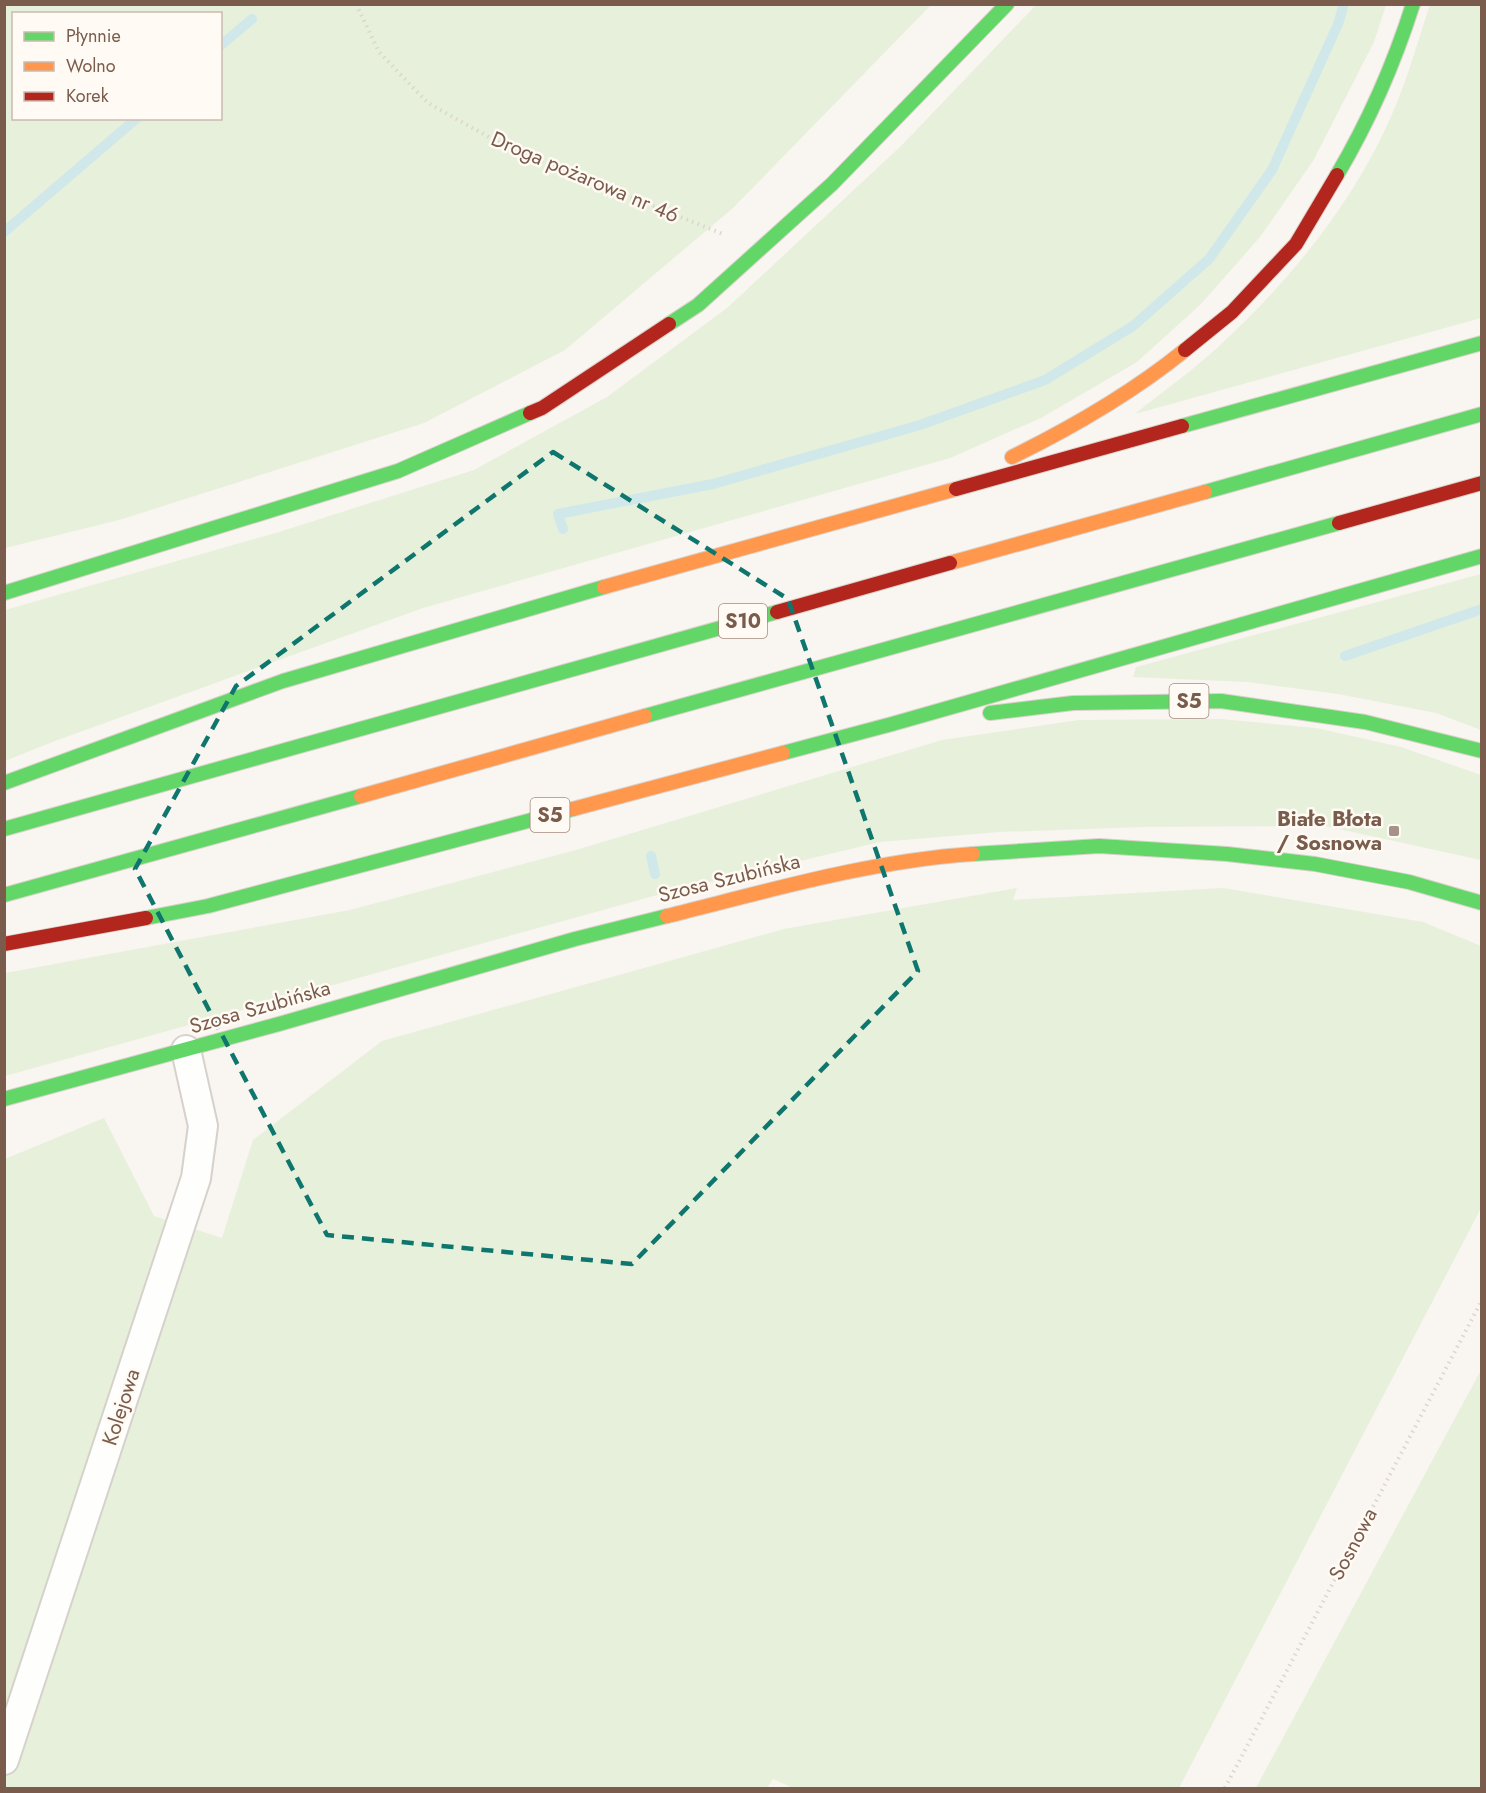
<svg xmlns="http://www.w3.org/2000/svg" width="1486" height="1793" font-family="Jost,sans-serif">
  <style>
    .green { fill: #e7f0db; fill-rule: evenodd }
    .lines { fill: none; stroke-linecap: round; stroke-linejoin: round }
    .stream { stroke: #d0e8ea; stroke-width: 10 }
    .street-casing { stroke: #d7d1cb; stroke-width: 32 }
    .fast-casing { stroke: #d9d2cb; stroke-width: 16 }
    .slow-casing { stroke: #d9d2cb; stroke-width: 16 }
    .jam-casing { stroke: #d9d2cb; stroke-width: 16 }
    .path { stroke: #dcd5d0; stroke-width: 4; stroke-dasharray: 1.5 4.5; stroke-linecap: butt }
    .street { stroke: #fefefd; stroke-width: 28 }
    .fast { stroke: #63d668; stroke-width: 14 }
    .slow { stroke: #ff974d; stroke-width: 14 }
    .jam { stroke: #b3261e; stroke-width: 14 }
    .marked { fill: none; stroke: #0f766e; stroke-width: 4.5; stroke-dasharray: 12 8; stroke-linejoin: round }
    .poi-dot { fill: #a69286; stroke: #fffaf3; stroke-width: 2 }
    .labels { text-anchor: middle; stroke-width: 5; stroke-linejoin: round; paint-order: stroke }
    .shield { fill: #fffaf3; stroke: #a28b7f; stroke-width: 1.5 }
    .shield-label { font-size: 20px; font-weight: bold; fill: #7a5c4d }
    .street-label { font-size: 21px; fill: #7a5c4d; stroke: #fffaf3 }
    .poi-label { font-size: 21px; font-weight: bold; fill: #7a5c4d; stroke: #fffaf3; text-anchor: end }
  </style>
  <rect width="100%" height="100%" fill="#f9f5f0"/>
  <path class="green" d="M4,5L5,4L931,5L733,208L565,350L424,423L119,520L5,548ZM14,14H220V118H14Z
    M1036,5H1386L1374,42L1313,161L1260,237L1201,304L1137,362L1041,418L950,458L423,608L55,741L5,761V610L279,532L474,470L607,397L727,308L902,145Z
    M1430,5H1481V318L1135,414C1162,392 1191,372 1217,348C1289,282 1354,203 1393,112C1408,78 1418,40 1430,5Z
    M1481,574V730L1436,713L1338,694L1247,682L1133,677L1136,667Z
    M1221,719L1316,728L1401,747L1481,775V860L1325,826L1141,827L999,832L880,842L657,895L5,1076V973L350,910L576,850L942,740L1079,720Z
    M1017,888L1013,900L1223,888L1423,922L1481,946V1208L1179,1788H793L773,1779L767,1788H5V1159L104,1118L154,1216L222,1238L253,1140L382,1041L784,929Z
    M1481,1370V1788H1256Z"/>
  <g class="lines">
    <path class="stream" d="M220,46L252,19
      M4,232L137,118
      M563,529L558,514L713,484L920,425L1045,380L1133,326L1209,259L1272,170L1338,24L1344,4
      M1345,656L1482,609
      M651,856L655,874"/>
    <defs>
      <path id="street" d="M4,1760L196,1178L203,1126L186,1050"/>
      <path id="fast" d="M1337,175C1369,121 1394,64 1413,4
        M669,324L698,305L832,184L1007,4
        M1182,426L1482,343
        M1205,492L1482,414
        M4,593L398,471L530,413
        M990,713L1073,703L1221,701L1365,722L1482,751
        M645,716L1339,523
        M783,753L892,724L1482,556
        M4,783L283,681L604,587
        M4,829L777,612
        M973,854L1099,846L1227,854L1315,864L1409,882L1482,903
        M4,895L361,796
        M146,918L208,906L573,809
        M4,1099L279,1024L575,939L667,916"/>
      <path id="slow" d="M1012,457C1073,427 1132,393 1185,350
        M950,563L1205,492
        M604,587L956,489
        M361,796L645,716
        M573,809L783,753
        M667,916C768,891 869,861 973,854"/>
      <path id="jam" d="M1185,350L1232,312L1296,244L1337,175
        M530,413L542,408L669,324
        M956,489L1182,426
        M1339,523L1482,483
        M777,612L950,563
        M4,944L146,918"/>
    </defs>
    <use href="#street" class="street-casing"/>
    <use href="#fast" class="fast-casing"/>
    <use href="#slow" class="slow-casing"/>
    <use href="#jam" class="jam-casing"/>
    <path class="path" d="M356,4L379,52L428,103L512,150L723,234
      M1225,1788L1482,1300"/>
    <use href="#street" class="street"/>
    <use href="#fast" class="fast"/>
    <use href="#slow" class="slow"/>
    <use href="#jam" class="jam"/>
  </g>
  <path class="marked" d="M553,452L788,599L918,971L632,1264L327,1235L135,869L236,686Z"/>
  <rect class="poi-dot" x="1388" y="825" width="12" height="12" rx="3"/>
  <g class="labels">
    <g class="shield">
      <rect x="719" y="604" width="48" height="34" rx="4.5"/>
      <rect x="1169.5" y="684" width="39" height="34" rx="4.5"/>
      <rect x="530.5" y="798" width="39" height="34" rx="4.5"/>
    </g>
    <g class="shield-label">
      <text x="743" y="628">S10</text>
      <text x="1189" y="708">S5</text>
      <text x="550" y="822">S5</text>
    </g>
    <g class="street-label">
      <text transform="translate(585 177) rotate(23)" y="7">Droga pożarowa nr 46</text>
      <text transform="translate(729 878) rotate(-14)" y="7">Szosa Szubińska</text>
      <text transform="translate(260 1007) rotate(-16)" y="7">Szosa Szubińska</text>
      <text transform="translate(121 1407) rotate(-72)" y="7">Kolejowa</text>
      <text transform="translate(1353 1544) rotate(-62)" y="7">Sosnowa</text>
    </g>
    <g class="poi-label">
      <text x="1382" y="826">Białe Błota<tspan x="1382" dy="24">/ Sosnowa</tspan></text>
    </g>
  </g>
  <rect width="1486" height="1793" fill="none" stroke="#7a5c4d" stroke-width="12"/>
  <rect x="12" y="12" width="210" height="108" fill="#fffaf3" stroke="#cabbb1" stroke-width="1.5"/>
  <rect x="24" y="32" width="30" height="9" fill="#63d668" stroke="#cabbb1" stroke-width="1.5"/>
  <text x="66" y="42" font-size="18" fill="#7a5c4d">Płynnie</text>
  <rect x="24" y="62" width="30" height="9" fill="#ff974d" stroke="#cabbb1" stroke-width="1.5"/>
  <text x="66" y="72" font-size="18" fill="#7a5c4d">Wolno</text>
  <rect x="24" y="92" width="30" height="9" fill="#b3261e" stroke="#cabbb1" stroke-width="1.5"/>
  <text x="66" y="102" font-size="18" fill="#7a5c4d">Korek</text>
</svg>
